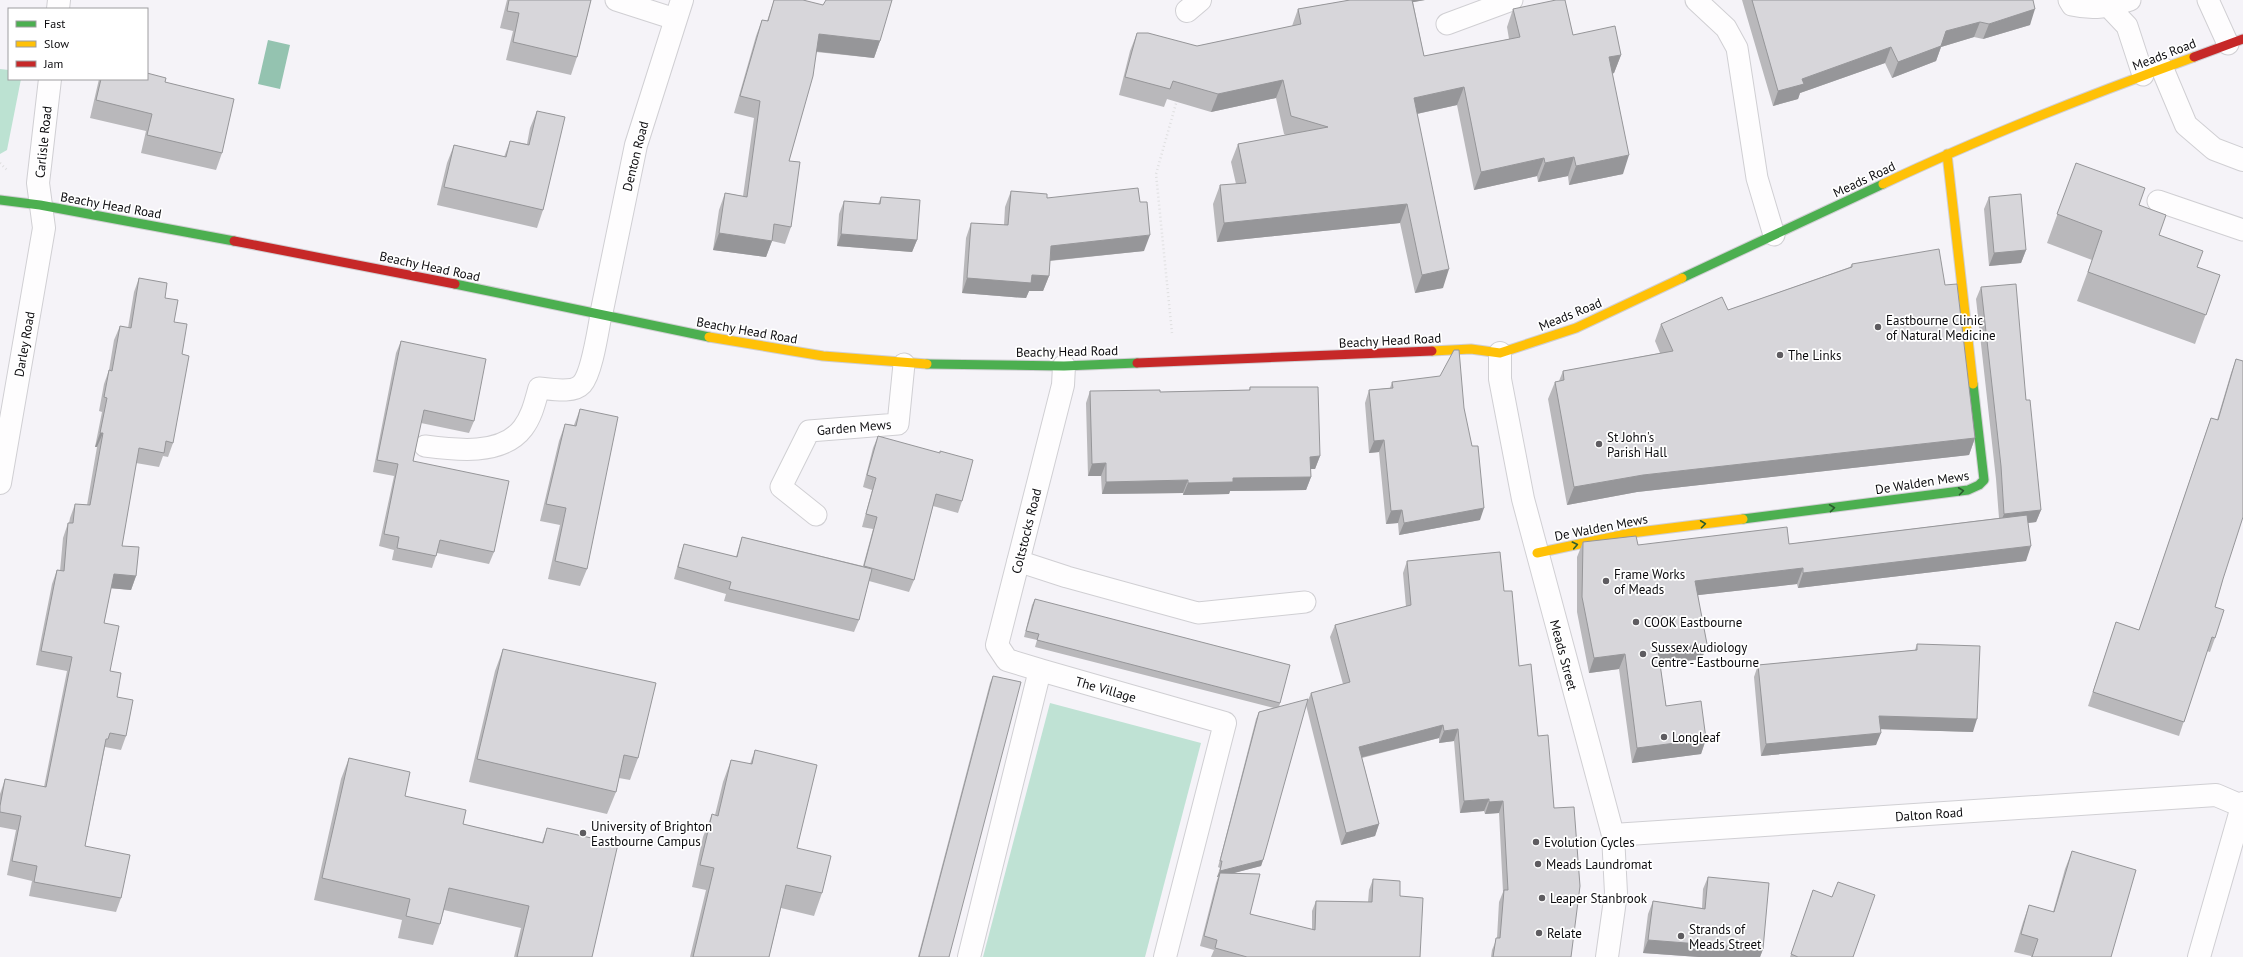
<svg xmlns="http://www.w3.org/2000/svg" width="2243" height="957" font-family="'PT Sans',sans-serif">
  <style>
    .green { fill: #bfe2d4 }
    .forest { fill: #bce2d2 }
    .water { fill: #94c3b0 }
    .lines { fill: none; stroke-linecap: round; stroke-linejoin: round }
    .lane-casing { stroke: #d0cfd3; stroke-width: 23 }
    .street-casing { stroke: #d0cfd3; stroke-width: 24 }
    .fast-casing { stroke: #d0cfd3; stroke-width: 11 }
    .slow-casing { stroke: #d0cfd3; stroke-width: 11 }
    .jam-casing { stroke: #d0cfd3; stroke-width: 11 }
    .path { stroke: #dfdfe0; stroke-width: 2.5; stroke-dasharray: 1 3; stroke-linecap: butt }
    .lane { stroke: #fefdfe; stroke-width: 21 }
    .street { stroke: #fefdfe; stroke-width: 22 }
    .fast { stroke: #4caf50; stroke-width: 9 }
    .slow { stroke: #ffc107; stroke-width: 9 }
    .jam { stroke: #c62828; stroke-width: 9 }
    .wall { fill: #b9b8bb }
    .shaded-wall { fill: #969699 }
    .building { fill: #d7d6da; stroke: #969699 }
    .oneway { stroke: #2c5d2f }
    .poi-dot { fill: #5e5c60; stroke: #fff; stroke-width: 1.5 }
    .labels { text-anchor: middle; stroke-width: 3.5; stroke-linejoin: round; paint-order: stroke }
    .street-label { font-size: 13px; fill: #0c0b0e; stroke: #fff }
    .poi-label { font-size: 13px; fill: #0c0b0e; stroke: #fff; text-anchor: start }
  </style>
  <rect width="100%" height="100%" fill="#f5f3f8"/>
  <path class="green" d="M1050,703L1201,743L1145,957H983Z"/>
  <path class="forest" d="M0,69L9,70V79H21L7,150L0,154Z"/>
  <path class="water" d="M268,40L290,45L280,89L258,84Z"/>
  <g class="lines">
    <defs>
      <path id="lane" d="M616,0L675,19
        M1696,0L1726,28L1737,48L1757,178L1774,235
        M2069,0L2072,5C2094,10 2109,7 2130,0
        M2208,0L2228,44
        M2109,7L2127,26L2143,75
        M1447,24L1512,0
        M2158,201L2243,230
        M425,446C455,450 502,456 523,428C532,416 535,402 539,388C551,389 573,394 582,384C592,373 598,330 601,315
        M816,515L781,487L809,431L898,424L904,364
        M1018,561L1067,577L1198,613L1305,602"/>
      <path id="street" d="M58,9L59,0
        M1187,11L1200,0
        M2162,68L2186,125L2214,149L2243,160
        M601,315L636,145L682,0
        M1500,353V379L1523,499L1613,835L1616,893L1607,957
        M0,483L44,228L38,183L50,79
        M1040,670L1007,660L997,645L1063,385L1064,366
        M1613,835L2216,795L2242,806
        M969,957L1040,670L1225,723L1165,957
        M2199,957L2243,803"/>
      <path id="fast" d="M0,200L40,205L234,241
        M1682,278L1883,184
        M455,284L709,337
        M927,364L1064,366L1137,363
        M1743,519L1968,490L1979,485L1984,480L1973,384"/>
      <path id="slow" d="M1947,154L1973,384
        M1883,184C1984,136 2089,95 2194,57
        M709,337L823,356L927,364
        M1432,351L1471,349L1500,353L1576,328L1682,278
        M1537,553L1631,533L1743,519"/>
      <path id="jam" d="M2194,57L2243,39
        M234,241L455,284
        M1137,363L1432,351"/>
    </defs>
    <use href="#lane" class="lane-casing"/>
    <use href="#street" class="street-casing"/>
    <use href="#fast" class="fast-casing"/>
    <use href="#slow" class="slow-casing"/>
    <use href="#jam" class="jam-casing"/>
    <path class="path" d="M0,163L7,170
      M1172,333L1156,174L1177,100"/>
    <use href="#lane" class="lane"/>
    <use href="#street" class="street"/>
    <use href="#fast" class="fast"/>
    <use href="#slow" class="slow"/>
    <use href="#jam" class="jam"/>
  </g>
  <path class="wall" d="M507,0H591L577,57L571,75L506,60L513,31L500,28Z
    M774,0H803L880,41L874,58L816,52L789,161L791,227L785,244L772,241L766,257L713,250L719,210L725,193L743,196L754,118L734,113L756,36L762,20L767,21Z
    M1350,0H1425L1413,2L1424,56L1509,39L1507,27L1513,9L1573,35L1621,55L1614,73L1612,74L1623,174L1569,185L1568,176L1538,182L1537,176L1474,190L1457,105L1417,114L1443,288L1415,293L1400,223L1217,242L1213,204L1220,185L1236,184L1231,162L1238,144L1286,135L1284,134L1276,98L1211,112L1167,99L1164,107L1119,95L1130,51L1137,33L1197,46L1292,26L1298,9Z
    M1742,0H2033L2030,25L1983,39L1974,37L1941,47L1936,61L1892,78L1885,63L1800,93L1798,99L1773,106Z
    M99,79H147L165,82L222,153L216,170L141,153L146,131L90,118Z
    M537,111L543,210L537,228L437,205L447,163L454,145L504,157L510,141L527,144L530,128Z
    M2076,163L2139,205L2159,235L2197,267L2220,275L2195,344L2077,301L2092,260L2047,243Z
    M1011,191L1047,198L1144,251L1050,261L1049,276L1043,291H1029L1026,298L962,293L966,238L971,223L1004,225L1005,207Z
    M881,197L917,240L912,252L837,246L839,214L844,201L878,204Z
    M1989,197L2026,250L2021,263L1989,266L1984,209Z
    M1852,264L1945,285L1975,438L1969,455L1637,492L1567,505L1548,399L1555,382L1559,381L1563,371L1660,353L1655,341L1661,324L1728,310L1850,267Z
    M139,278L165,298L174,322L182,354L173,443L168,457L163,456L159,467L136,463L122,546L136,576L131,590L111,588L104,623L110,671L126,736L121,750L105,747L104,752L85,846L121,898L116,912L29,896L32,881L7,875L16,830L0,827V794L5,779L44,787L67,671L36,665L52,584L57,570L60,571L63,538L68,523H69L70,518L75,504L87,505L97,447H95L102,412L99,411L104,384L109,370L114,340L120,326L128,328L134,292Z
    M1981,287L2026,400L2041,510L2036,522L2028,523L2026,561L1798,588L1797,584L1698,595L1702,659L1660,664L1666,706L1706,739L1701,754L1632,763L1619,669L1589,673L1577,612V557L1583,542L1638,545L1789,544L1999,518L1996,479L1976,299Z
    M401,341L474,421L469,433L421,423L413,461L494,552L489,564L437,553L432,568L392,560L394,550L379,546L394,476L373,472L396,353Z
    M2236,359L2223,579L2215,607V638L2210,652L2207,651L2179,736L2088,706L2116,622L2139,630L2206,432L2211,418L2217,420L2231,373Z
    M1392,382L1464,408L1480,520L1399,535L1398,523L1386,524L1379,452L1369,453L1365,403L1369,390L1390,388Z
    M1250,387L1320,456L1315,469H1310L1311,477L1306,490L1230,491L1229,494L1183,495V493L1102,494L1101,476H1088L1086,403L1090,391L1160,392L1249,390Z
    M580,409L587,569L580,586L548,579L560,525L540,521L559,441L565,424L574,425Z
    M878,436L962,501L958,513L933,506L914,580L909,592L869,581L859,620L854,632L724,601L726,594L674,579L680,556L684,544L736,557L738,550L742,537L863,566L873,529L862,527L872,490L863,487L873,448Z
    M1407,561L1504,591L1519,666L1538,736L1554,808L1571,957H1491L1492,950L1497,938L1499,902L1503,892L1499,813L1485,814L1484,811L1460,813L1454,741L1439,743V738L1362,758L1379,824L1375,836L1341,845L1306,705L1311,693L1343,684L1330,637L1335,625L1406,607L1403,573Z
    M1035,599L1280,703L1279,707L1263,860L1261,866L1233,873L1250,914L1312,930V911L1316,901L1368,902L1369,890L1373,879L1400,896L1420,957H1211L1214,950L1200,946L1216,883L1218,877H1217L1220,868L1218,867L1256,719L1259,712L1274,708L1035,647L1037,640L1024,637L1032,605Z
    M1917,644L1973,732L1880,729L1876,745L1761,756L1754,677L1758,665L1915,650Z
    M503,649L638,758L630,780L619,778L616,792L607,814L469,782L495,671Z
    M993,676L949,957H918L990,683Z
    M755,750L797,848L822,893L814,916L781,908L769,957H690L706,890L692,887L703,837L712,814L715,815L723,782L731,760L750,764Z
    M349,758L405,796L463,824L542,842L547,828L592,957H514L521,928L444,910L440,924L433,945L398,938L402,920L314,900L341,779Z
    M2072,851L2111,957H2031V956L2014,952L2023,922L2029,905L2053,912L2065,869Z
    M1708,877L1763,949L1760,957H1699L1643,953L1648,914L1653,901L1702,908L1703,889Z
    M1813,890L1853,957H1790Z"/>
  <path class="shaded-wall" d="M1404,0H1425L1403,4Z
    M2035,9L2030,25L1983,39L1989,24Z
    M1980,22L1974,37L1941,47L1936,61L1892,78L1898,62L1946,31Z
    M819,34L880,41L874,58L813,51Z
    M1891,47L1885,63L1800,93L1798,99L1773,106L1778,91L1802,79Z
    M1621,55L1614,73L1602,76L1609,57Z
    M1283,80L1276,98L1211,112L1218,94Z
    M1464,87L1457,105L1407,116L1414,98Z
    M1629,155L1623,174L1569,185L1576,166Z
    M1574,157L1568,176L1538,182L1545,163Z
    M1544,158L1537,176L1474,190L1481,172Z
    M1407,204L1400,223L1217,242L1224,223Z
    M719,233L772,241L766,257L713,250Z
    M841,234L917,240L912,252L837,246Z
    M1150,235L1144,251L1046,261L1051,246Z
    M2026,250L2021,263L1989,266L1994,253Z
    M1449,269L1443,288L1415,293L1422,275Z
    M1032,275L1049,276L1043,291H1029L1026,298L962,293L967,278Z
    M100,433H103L97,447H95Z
    M1975,438L1969,455L1637,492L1567,505L1574,487L1643,475Z
    M1384,440L1379,452L1369,453L1374,441Z
    M1320,456L1315,469H1306L1310,457Z
    M1106,463L1101,476H1088L1092,464Z
    M1311,477L1306,490L1230,491L1229,494L1183,495L1188,483L1233,478Z
    M1188,480L1183,493L1102,494L1106,482Z
    M1484,508L1480,520L1399,535L1404,523Z
    M1402,510L1398,523L1386,524L1391,511Z
    M2041,510L2036,522L1999,526L2004,514Z
    M2031,546L2026,561L1798,588L1803,573Z
    M1803,568L1797,584L1690,596L1695,581Z
    M114,574L136,576L131,590L108,588Z
    M1707,644L1702,659L1652,665L1658,650Z
    M1625,654L1619,669L1589,673L1594,658Z
    M1879,716L1977,719L1973,732L1875,729Z
    M1443,725L1439,738L1355,759L1359,747Z
    M1458,729L1454,741L1439,743L1444,731Z
    M1881,733L1876,745L1761,756L1766,744Z
    M1706,739L1701,754L1632,763L1637,748Z
    M1489,799L1484,811L1460,813L1464,801Z
    M1503,801L1499,813L1485,814L1489,802Z
    M1379,824L1375,836L1341,845L1346,833Z
    M1263,860L1261,866L1219,877L1220,873L1218,877H1217L1220,871Z
    M1648,940L1763,949L1760,957H1699L1643,953Z"/>
  <path class="building" d="M509,0H591L577,57L513,42L519,13L507,11Z
    M774,0H803L823,5L826,0H892L880,41L819,34L813,76L789,161L800,162L791,227L774,224L772,241L719,233L725,193L747,197L760,101L740,96L762,20L768,21Z
    M1350,0H1412L1424,56L1520,37L1513,9L1556,0H1565L1573,35L1615,26L1621,55L1609,57L1629,155L1576,166L1574,157L1545,163L1544,158L1481,172L1464,87L1414,98L1449,269L1422,275L1407,204L1224,223L1220,185L1246,183L1238,144L1328,127L1291,116L1283,80L1218,94L1173,81L1170,89L1125,77L1137,33H1148L1197,46L1301,24L1298,9Z
    M1752,0H2033L2035,9L1989,24L1980,22L1946,31L1941,46L1898,62L1891,47L1802,79L1804,84L1778,91Z
    M147,73L166,78L165,82L234,99L222,153L147,135L152,114L96,100L101,79H147Z
    M537,111L565,117L543,210L444,187L454,145L506,157L510,141L529,145Z
    M2076,163L2145,188L2139,205L2166,215L2159,235L2203,251L2197,267L2220,275L2206,315L2088,272L2102,231L2057,214Z
    M1138,188L1140,202H1147L1150,235L1051,246L1049,276L1032,275L1031,283L967,278L971,223L1008,225L1011,191L1047,194V198Z
    M2021,194L2026,250L1994,253L1989,197Z
    M881,197L920,200L917,240L841,234L844,201L880,204Z
    M1939,249L1945,285L1957,284L1975,438L1643,475L1574,487L1555,382L1564,380L1563,371L1673,351L1661,324L1722,297L1728,310L1852,267V264Z
    M139,278L167,283L165,298L178,300L174,322L187,324L182,354L189,356L173,443L166,441L164,453L139,448L122,546L139,547L136,576L114,574L104,623L119,626L110,671L121,673L117,697L133,700L126,736L110,733L108,739H106L85,846L130,855L121,898L34,882L37,866L12,861L21,816L0,812V806L5,779L46,787L72,657L41,651L57,570L64,571L68,523H73L75,504L90,505L103,433H100L107,398L104,397L109,370L112,371L120,326L131,328Z
    M2016,284L2026,400H2030L2041,510L2004,514L2001,466L1981,287Z
    M401,341L486,359L474,421L424,410L413,461L509,481L494,552L440,540L436,556L397,548L399,537L384,534L398,464L377,460Z
    M1454,350H1459L1464,408L1472,446H1478L1484,508L1404,523L1402,510L1391,511L1384,440L1374,441L1369,390L1393,388L1392,382L1440,376Z
    M2236,359L2243,361V517L2223,579L2215,607L2224,610L2215,638L2212,637L2184,722L2093,692L2116,622L2139,630L2211,418L2218,420Z
    M1250,387H1318L1320,456L1310,457L1311,477L1233,478V482L1188,483V480L1106,482V463L1092,464L1090,391L1160,390V392L1250,390Z
    M580,409L618,417L587,569L555,561L566,508L546,504L565,424L576,426Z
    M878,436L940,453V451L973,460L962,501L936,494L914,580L864,566L877,517L866,514L876,478L867,475Z
    M2027,515L2031,546L1803,573V568L1695,581L1707,644L1658,650L1666,706L1701,701L1706,739L1637,748L1625,654L1594,658L1582,597L1583,542L1636,536L1638,545L1787,527L1789,544Z
    M742,537L872,569L859,620L729,589L731,582L678,567L684,544L737,557Z
    M1500,552L1504,591H1512L1519,666L1531,664L1538,736L1548,735L1554,808L1574,807L1580,886L1571,957H1493L1496,938H1500L1504,890H1508L1503,801L1489,802V799L1464,801L1458,729L1444,731L1443,725L1359,747L1379,824L1346,833L1311,693L1350,682L1335,625L1411,605L1407,561Z
    M1035,599L1290,665L1280,703L1037,640L1039,634L1026,631Z
    M1917,644L1980,646L1977,719L1879,716L1881,733L1766,744L1758,665L1917,650Z
    M503,649L656,683L638,758L624,755L616,792L477,759Z
    M993,676L1021,682L949,957H919Z
    M1308,699L1263,860L1220,871L1222,861H1220L1259,712Z
    M755,750L817,765L797,848L831,856L822,893L786,885L769,957H693L714,868L700,865L712,814L718,816L731,760L752,764Z
    M349,758L410,772L405,796L466,810L463,824L543,843L547,828L618,844L592,957H517L529,906L449,888L440,924L406,916L410,899L322,878Z
    M2072,851L2136,870L2111,957H2032L2038,939L2021,934L2029,905L2054,912Z
    M1220,873L1260,874L1250,914L1315,930L1316,901L1372,902L1373,879L1400,881V896L1423,898L1420,957H1247L1215,948L1217,940L1204,936Z
    M1708,877L1769,883L1763,949L1648,940L1653,901L1705,909Z
    M1838,882L1875,895L1853,957H1798L1791,954L1813,890L1832,897Z"/>
  <defs><path id="oneway-chevron" d="M-2-3.5L2.5 0L-2 3.5" fill="none" stroke-width="1.6" stroke-linecap="round" stroke-linejoin="round"/></defs>
  <g class="oneway">
    <use href="#oneway-chevron" transform="translate(1961 491) rotate(-7)"/>
    <use href="#oneway-chevron" transform="translate(1832 508) rotate(-7)"/>
    <use href="#oneway-chevron" transform="translate(1703 524) rotate(-7)"/>
    <use href="#oneway-chevron" transform="translate(1575 545) rotate(-12)"/>
  </g>
  <g class="poi-dot">
    <circle cx="1878" cy="327" r="4"/>
    <circle cx="1780" cy="355" r="4"/>
    <circle cx="1599" cy="444" r="4"/>
    <circle cx="1606" cy="581" r="4"/>
    <circle cx="1636" cy="622" r="4"/>
    <circle cx="1643" cy="654" r="4"/>
    <circle cx="1664" cy="737" r="4"/>
    <circle cx="583" cy="833" r="4"/>
    <circle cx="1536" cy="842" r="4"/>
    <circle cx="1538" cy="864" r="4"/>
    <circle cx="1542" cy="898" r="4"/>
    <circle cx="1539" cy="933" r="4"/>
    <circle cx="1681" cy="936" r="4"/>
  </g>
  <g class="labels">
    <g class="street-label">
      <text transform="translate(2164 54) rotate(-21)" y="5">Meads Road</text>
      <text transform="translate(43 142) rotate(-84)" y="5">Carlisle Road</text>
      <text transform="translate(635 156) rotate(-76)" y="5">Denton Road</text>
      <text transform="translate(1864 179) rotate(-25)" y="5">Meads Road</text>
      <text transform="translate(111 205) rotate(10)" y="5">Beachy Head Road</text>
      <text transform="translate(430 266) rotate(12)" y="5">Beachy Head Road</text>
      <text transform="translate(1570 314) rotate(-22)" y="5">Meads Road</text>
      <text transform="translate(747 330) rotate(10)" y="5">Beachy Head Road</text>
      <text transform="translate(1390 340) rotate(-3)" y="5">Beachy Head Road</text>
      <text transform="translate(24 344) rotate(-80)" y="5">Darley Road</text>
      <text transform="translate(1067 351) rotate(-1)" y="5">Beachy Head Road</text>
      <text transform="translate(854 427) rotate(-5)" y="5">Garden Mews</text>
      <text transform="translate(1922 482) rotate(-9)" y="5">De Walden Mews</text>
      <text transform="translate(1601 527) rotate(-11)" y="5">De Walden Mews</text>
      <text transform="translate(1026 531) rotate(-76)" y="5">Coltstocks Road</text>
      <text transform="translate(1564 655) rotate(75)" y="5">Meads Street</text>
      <text transform="translate(1106 689) rotate(16)" y="5">The Village</text>
      <text transform="translate(1929 814) rotate(-4)" y="5">Dalton Road</text>
    </g>
    <g class="poi-label">
      <text x="1886" y="325">Eastbourne Clinic<tspan x="1886" dy="15">of Natural Medicine</tspan></text>
      <text x="1788" y="360">The Links</text>
      <text x="1607" y="442">St John's<tspan x="1607" dy="15">Parish Hall</tspan></text>
      <text x="1614" y="579">Frame Works<tspan x="1614" dy="15">of Meads</tspan></text>
      <text x="1644" y="627">COOK Eastbourne</text>
      <text x="1651" y="652">Sussex Audiology<tspan x="1651" dy="15">Centre - Eastbourne</tspan></text>
      <text x="1672" y="742">Longleaf</text>
      <text x="591" y="831">University of Brighton<tspan x="591" dy="15">Eastbourne Campus</tspan></text>
      <text x="1544" y="847">Evolution Cycles</text>
      <text x="1546" y="869">Meads Laundromat</text>
      <text x="1550" y="903">Leaper Stanbrook</text>
      <text x="1689" y="934">Strands of<tspan x="1689" dy="15">Meads Street</tspan></text>
      <text x="1547" y="938">Relate</text>
    </g>
  </g>
  <rect x="8" y="8" width="140" height="72" fill="#ffffff" stroke="#9e9d9f"/>
  <rect x="16" y="21" width="20" height="6" fill="#4caf50" stroke="#9e9d9f"/>
  <text x="44" y="28" font-size="12" fill="#0c0b0e">Fast</text>
  <rect x="16" y="41" width="20" height="6" fill="#ffc107" stroke="#9e9d9f"/>
  <text x="44" y="48" font-size="12" fill="#0c0b0e">Slow</text>
  <rect x="16" y="61" width="20" height="6" fill="#c62828" stroke="#9e9d9f"/>
  <text x="44" y="68" font-size="12" fill="#0c0b0e">Jam</text>
</svg>
